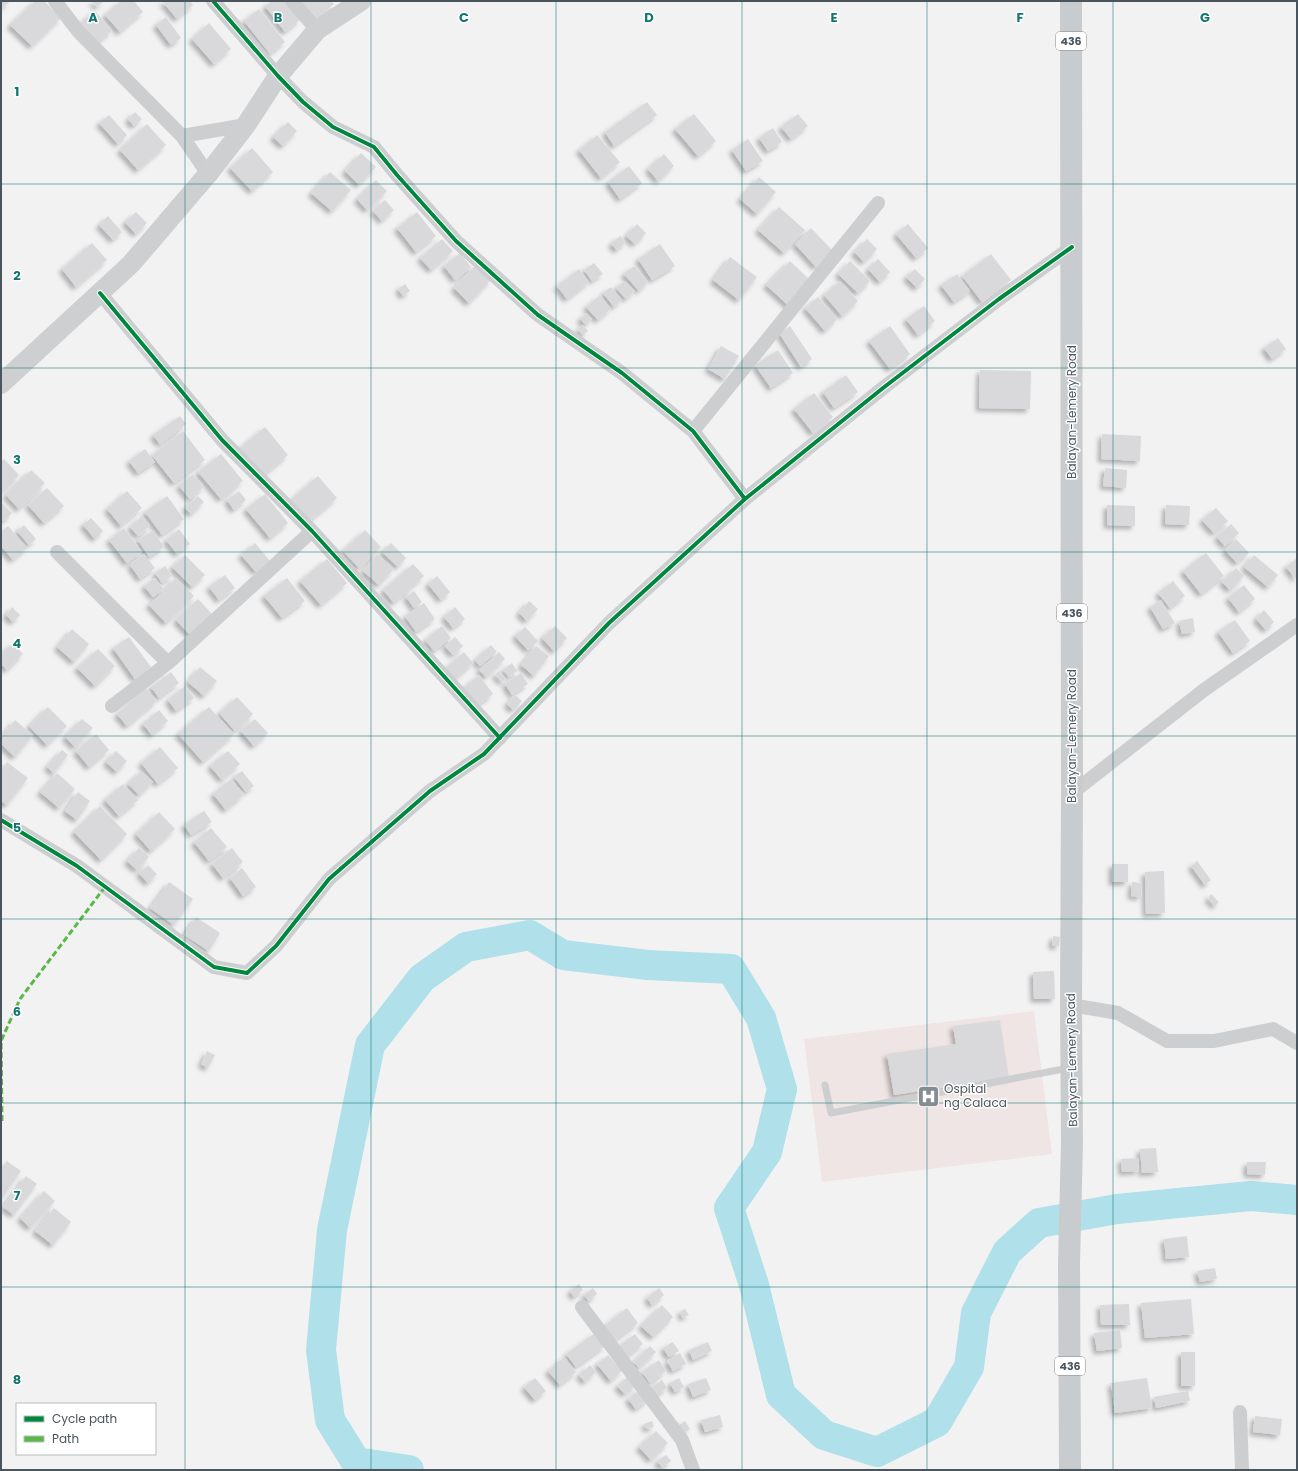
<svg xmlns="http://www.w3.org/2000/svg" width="1298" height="1471" font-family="Poppins,sans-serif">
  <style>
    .medical { fill: #f0e5e5 }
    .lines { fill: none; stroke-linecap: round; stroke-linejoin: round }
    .river { stroke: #b0e0ea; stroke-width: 30 }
    .building { fill: #d9d9db; filter: url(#shadow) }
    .lane { stroke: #ccced0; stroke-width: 7 }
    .street { stroke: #ccced0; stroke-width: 14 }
    .secondary { stroke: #cdcfd1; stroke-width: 20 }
    .primary { stroke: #c8ccce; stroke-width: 22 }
    .quiet { stroke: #58b947; stroke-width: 3; stroke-dasharray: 6 3; stroke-linecap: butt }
    .cycleway-casing { stroke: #fff; stroke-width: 6 }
    .cycleway { stroke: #00873e; stroke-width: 4 }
    .grid { fill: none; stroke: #0f766e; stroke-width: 1; stroke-opacity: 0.55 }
    .labels { text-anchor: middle; stroke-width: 3; stroke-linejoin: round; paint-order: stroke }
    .shield { fill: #fff; stroke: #80888e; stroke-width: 1 }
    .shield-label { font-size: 11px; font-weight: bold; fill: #4a555e }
    .street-label { font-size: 12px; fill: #4a555e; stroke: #fff }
    .poi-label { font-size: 12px; fill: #4a555e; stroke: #fff; text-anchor: start }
    .grid-label { font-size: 13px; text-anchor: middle; font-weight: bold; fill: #0f766e; stroke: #fff; stroke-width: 3; stroke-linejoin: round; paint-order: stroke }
  </style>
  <defs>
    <filter id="shadow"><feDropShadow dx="-3.5" dy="3.5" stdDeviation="2" flood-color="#0004"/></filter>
  </defs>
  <rect width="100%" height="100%" fill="#f3f2f2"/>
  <path class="medical" d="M1034,1011L1052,1154L822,1182L804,1039Z"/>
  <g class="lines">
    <path class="river" d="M409,1470L356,1462L330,1420L321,1350L332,1230L370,1045L422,978L466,947L530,935L563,955L648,965L731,969L761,1018L782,1089L767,1152L729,1208L754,1285L781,1395L824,1435L877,1452L937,1422L969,1367L976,1313L1007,1252L1039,1223L1117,1209L1251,1196L1297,1200"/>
  </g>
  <path class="building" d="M1,1H11L1,8Z
    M35,1H44L61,18L32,46L10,25Z
    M92,1H104L97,7Z
    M121,1H134L143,12L120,32L105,15Z
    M165,1H190L193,5L177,19L163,2Z
    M272,1H286L300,20L285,32L265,6Z
    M301,1H331L334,4L315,19Z
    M259,9L285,42L270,54L244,21Z
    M95,11L112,31L96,44L79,24Z
    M166,17L181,38L171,45L156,25Z
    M209,23L231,49L214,64L192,39Z
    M647,102L657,115L614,146L605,132Z
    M135,112L142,119L134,126L128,119Z
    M694,114L716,141L698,156L675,129Z
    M798,114L808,126L791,139L781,127Z
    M109,115L127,135L118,144L99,123Z
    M288,122L297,131L283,146L273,137Z
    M147,124L166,145L138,170L120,150Z
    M773,128L782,142L768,151L759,138Z
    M597,135L620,162L601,178L579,150Z
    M748,139L763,161L746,171L732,150Z
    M252,148L273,172L252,191L230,168Z
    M361,153L376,167L359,185L345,171Z
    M664,154L674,166L658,181L648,169Z
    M629,166L642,183L620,199L608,182Z
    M330,172L351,190L332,211L311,193Z
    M759,177L776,192L757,214L740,199Z
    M376,180L387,191L367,210L357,199Z
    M385,200L394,210L382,221L373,211Z
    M779,207L805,230L784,253L758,230Z
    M136,212L147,223L136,234L125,222Z
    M417,212L436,236L416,252L397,228Z
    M108,216L122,232L113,240L99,225Z
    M637,224L646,233L635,244L626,236Z
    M908,224L928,248L916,258L896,234Z
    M811,228L833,251L816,267L795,244Z
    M620,236L626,242L617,250L611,244Z
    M442,239L453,251L431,270L420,258Z
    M867,239L877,249L864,262L854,252Z
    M92,243L107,260L76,287L62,269Z
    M660,244L675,266L652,280L638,259Z
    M460,253L471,267L455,280L444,266Z
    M991,254L1011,280L982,302L962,276Z
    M730,257L757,277L739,300L713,280Z
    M878,259L890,272L880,282L868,269Z
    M790,261L812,282L790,307L766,285Z
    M850,261L870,281L858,293L838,274Z
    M594,263L603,274L592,281L584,270Z
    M476,265L491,280L469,303L454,288Z
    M634,266L648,282L639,291L624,274Z
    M579,269L589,282L567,299L557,286Z
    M915,269L925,279L917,288L906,277Z
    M957,274L970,291L954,302L941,285Z
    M624,281L635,291L626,299L616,288Z
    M840,281L858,301L842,316L824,295Z
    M405,284L410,291L403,296L398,289Z
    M611,287L622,300L614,307L603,293Z
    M600,295L611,309L598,320L586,307Z
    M818,297L837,319L825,331L805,308Z
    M924,306L935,321L918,335L906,319Z
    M586,313L592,319L586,325L580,319Z
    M583,325L588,331L583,335L578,329Z
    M790,326L812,359L801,367L779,333Z
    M890,326L910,354L890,369L869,341Z
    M1278,338L1286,349L1272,359L1264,348Z
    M721,346L739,356L725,379L708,369Z
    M778,350L793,373L771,388L755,365Z
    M980,370L1031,371L1030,409L979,408Z
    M846,375L858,392L834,408L823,392Z
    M814,393L833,417L813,433L794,409Z
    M180,416L186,424L160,444L153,435Z
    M265,427L288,455L263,476L240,448Z
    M183,431L205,460L174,483L152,455Z
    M1102,434L1141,436L1140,461L1101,459Z
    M145,449L155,462L138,473L129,461Z
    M221,454L243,481L221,499L198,472Z
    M4,459L19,475L2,492L1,461Z
    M1105,468L1127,470L1126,488L1103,486Z
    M31,470L45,483L19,509L6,495Z
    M193,474L204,487L190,499L179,486Z
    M318,476L337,498L306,524L288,502Z
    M47,488L64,506L44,523L28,505Z
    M127,491L142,508L121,526L107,509Z
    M239,491L246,500L234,510L227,500Z
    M265,494L288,523L270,538L246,509Z
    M167,496L184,519L162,535L145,512Z
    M198,496L204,502L191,514L185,508Z
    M1,502L12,513L4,521L1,519Z
    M1107,505L1135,506V526L1107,525Z
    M1166,505L1190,506L1189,525L1165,524Z
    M1216,508L1228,521L1214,533L1202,520Z
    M142,516L150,526L138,536L130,527Z
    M91,518L103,531L95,539L83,525Z
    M1231,524L1239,533L1225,546L1217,537Z
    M24,525L36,539L29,545L17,531Z
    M8,526L27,548L13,560L1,546V532Z
    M124,528L142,552L127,563L109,540Z
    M179,529L190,544L177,554L166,540Z
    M153,530L164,547L149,557L138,540Z
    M365,530L381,547L359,568L343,551Z
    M1236,539L1249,553L1237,563L1225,550Z
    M255,543L270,561L256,572L241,555Z
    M391,543L406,558L398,567L382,552Z
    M1206,553L1224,576L1201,594L1183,571Z
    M144,554L155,568L140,579L130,565Z
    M377,554L394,569L379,585L363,571Z
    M185,555L205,575L192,587L172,567Z
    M1254,555L1278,575L1268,587L1244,567Z
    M1297,558V578L1296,579L1286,567Z
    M327,559L347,583L321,605L300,581Z
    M413,564L424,576L394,603L383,590Z
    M165,566L172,576L162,583L155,573Z
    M1236,568L1244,576L1230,590L1222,582Z
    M225,575L235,588L219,600L209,587Z
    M437,576L450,592L441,600L428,584Z
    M155,578L164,589L153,597L144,586Z
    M176,578L194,596L166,623L149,605Z
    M287,578L305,601L282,618L264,596Z
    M1173,581L1185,596L1170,608L1158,593Z
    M1244,585L1255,599L1239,612L1228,598Z
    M414,591L422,602L414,608L406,597Z
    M198,599L215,617L193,638L176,620Z
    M1161,600L1175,623L1163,629L1150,607Z
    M529,601L538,609L527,621L519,613Z
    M424,603L435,619L416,632L405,616Z
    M12,607L20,615L13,622L6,615Z
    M455,607L465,619L453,628L444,617Z
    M1264,610L1274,622L1266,630L1256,619Z
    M1193,618L1195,632L1182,634L1179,621Z
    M1235,620L1250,641L1233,653L1218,632Z
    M442,626L451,638L434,651L425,640Z
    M555,626L567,638L554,651L542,638Z
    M525,627L538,641L528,650L515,636Z
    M72,629L89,644L74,662L57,647Z
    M129,637L151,667L135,679L113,648Z
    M455,637L463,646L453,655L445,646Z
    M13,643L23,654L7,670L1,664V654Z
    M491,645L497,652L480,666L475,660Z
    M536,646L549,656L534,676L521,665Z
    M98,649L115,666L95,686L77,668Z
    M464,652L473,663L455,679L446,668Z
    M499,652L505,659L486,677L479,670Z
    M512,663L517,671L509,677L503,670Z
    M200,667L217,681L204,696L188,682Z
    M499,671L506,679L502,682L495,675Z
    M171,672L179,683L159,698L151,687Z
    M521,673L528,684L512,695L505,684Z
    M479,675L493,694L477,706L463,688Z
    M185,686L194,698L176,711L168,700Z
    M146,688L157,701L127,726L117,714Z
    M515,695L522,701L513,710L507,704Z
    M237,697L253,714L235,731L219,713Z
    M48,707L67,726L47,745L29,726Z
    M209,707L234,734L203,762L178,734Z
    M159,710L168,721L152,735L143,724Z
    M82,719L93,728L75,747L65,737Z
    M255,719L268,733L254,746L241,731Z
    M15,720L33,735L15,757L1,744V737Z
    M96,734L109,750L89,767L76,751Z
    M160,747L178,768L158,784L141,763Z
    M62,750L68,755L54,773L47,767Z
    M116,751L127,761L117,772L106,762Z
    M228,751L240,764L222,780L210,766Z
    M7,762L28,778L7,805L1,801V770Z
    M141,771L153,782L139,795L128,784Z
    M242,771L254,786L246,792L234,777Z
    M57,773L75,789L59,808L40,792Z
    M231,779L244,794L226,810L213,794Z
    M123,784L138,800L119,816L105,800Z
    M78,792L90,801L77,820L65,811Z
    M100,806L127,834L101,860L74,832Z
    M204,811L212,822L191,835L184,825Z
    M159,812L175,829L151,851L136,834Z
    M211,828L227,847L209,861L194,842Z
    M139,848L149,857L137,870L127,861Z
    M232,848L243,862L223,878L212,864Z
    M1197,861L1211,880L1205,885L1191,866Z
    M1112,864H1128V882H1112Z
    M148,865L157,874L148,883L139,873Z
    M242,868L256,887L243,896L230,878Z
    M1164,871L1165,913L1146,914L1145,872Z
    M169,882L193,899L174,925L150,908Z
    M1132,882L1142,883L1141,897L1131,896Z
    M1211,894L1219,902L1215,906L1208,899Z
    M196,917L220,933L209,951L184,935Z
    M1053,936L1060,937L1059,946H1052Z
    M1054,971L1055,999H1034L1033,972Z
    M1000,1020L1009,1078L894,1095L887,1054L956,1044L953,1026Z
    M207,1051L215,1055L208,1068L201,1064Z
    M1156,1148L1158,1172L1142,1173L1140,1149Z
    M1138,1158L1139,1171L1122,1172L1121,1159Z
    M7,1161L21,1171L1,1200V1170Z
    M1247,1162H1266L1265,1175L1247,1174Z
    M26,1176L37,1184L14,1215L3,1207Z
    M44,1191L55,1201L30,1228L20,1218Z
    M54,1208L71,1222L53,1245L35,1231Z
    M1187,1236L1189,1257L1166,1259L1164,1239Z
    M1215,1268L1217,1279L1200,1282L1197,1271Z
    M579,1284L583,1290L574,1297L570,1291Z
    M593,1288L597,1294L589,1301L584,1295Z
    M659,1288L664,1295L652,1305L647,1298Z
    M1191,1299L1194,1334L1145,1338L1141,1303Z
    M1129,1304L1130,1325H1101L1100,1305Z
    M662,1305L673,1317L653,1337L641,1326Z
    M627,1308L638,1323L615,1340L604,1326Z
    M685,1309L689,1315L683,1318L680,1312Z
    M1120,1330L1122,1348L1097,1351L1094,1333Z
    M595,1333L605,1346L576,1367L566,1354Z
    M635,1334L643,1344L626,1357L618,1347Z
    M673,1342L679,1351L669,1357L663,1348Z
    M708,1342L712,1351L693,1360L689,1350Z
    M650,1346L656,1352L639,1368L633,1362Z
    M1181,1352H1195V1386H1181Z
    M680,1353L686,1364L673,1371L667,1361Z
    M608,1355L622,1371L611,1381L597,1364Z
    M564,1357L576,1372L560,1385L548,1371Z
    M659,1360L666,1371L650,1383L642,1372Z
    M590,1365L596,1372L585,1382L579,1375Z
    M629,1376L636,1385L625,1394L617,1386Z
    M535,1378L546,1391L535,1400L524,1387Z
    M679,1378L684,1387L675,1392L670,1383Z
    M706,1378L711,1390L693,1397L688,1384Z
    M1147,1378L1152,1408L1115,1413L1111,1383Z
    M662,1380L667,1388L657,1395L652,1387Z
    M640,1389L648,1400L636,1409L628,1399Z
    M1188,1391L1190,1401L1156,1408L1154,1397Z
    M720,1415L723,1427L705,1432L701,1420Z
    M1255,1416L1282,1419L1280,1435L1253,1432Z
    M652,1421L654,1427L647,1429L644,1424Z
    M685,1421L690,1429L683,1434L678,1426Z
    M656,1431L668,1443L651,1460L639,1447Z
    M666,1455L671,1461L662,1467L657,1461Z"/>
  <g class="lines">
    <path class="lane" d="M825,1085L831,1113L1069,1068"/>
    <path class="street" d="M55,1L78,31L182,136L208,174
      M213,1L278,76L303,102L333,127L374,147L397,175L456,241L538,315L622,373L693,431L745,499
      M292,1L317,30
      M182,136L246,125
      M100,293L222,440L312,531L500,738
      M693,431L878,203
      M57,552L168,663
      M112,706L168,663L312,531
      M1072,793L1204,690L1297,625
      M1,820L77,866L214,967L247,973L276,946L329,879L430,791L484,754L609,623L745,499L883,388L999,299L1072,247
      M1071,1005L1118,1013L1167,1041H1214L1273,1029L1297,1043
      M582,1307L682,1440L693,1470
      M1240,1412L1242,1470"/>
    <path class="secondary" d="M1,384L131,264L208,174L246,125L278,76L317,30L361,1"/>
    <path class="primary" d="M1070,1470L1069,1263L1072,1143L1071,1005L1072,793L1071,1"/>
    <path class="quiet" d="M2,1121L1,1041L20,999L105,887"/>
    <defs>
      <path id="cycleway" d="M213,1L278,76L303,102L333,127L374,147L397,175L456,241L538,315L622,373L693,431L745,499
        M100,293L222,440L312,531L500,738
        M1,820L77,866L214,967L247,973L276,946L329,879L430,791L484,754L609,623L745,499L883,388L999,299L1072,247"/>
    </defs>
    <use href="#cycleway" class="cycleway-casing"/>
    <use href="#cycleway" class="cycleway"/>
  </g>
  <path class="grid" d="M185,1V1470M371,1V1470M556,1V1470M742,1V1470M927,1V1470M1113,1V1470M1,184H1297M1,368H1297M1,552H1297M1,736H1297M1,919H1297M1,1103H1297M1,1287H1297"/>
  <defs>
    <symbol id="hospital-square" viewBox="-11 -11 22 22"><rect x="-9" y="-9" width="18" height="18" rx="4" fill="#858c92" stroke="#fff"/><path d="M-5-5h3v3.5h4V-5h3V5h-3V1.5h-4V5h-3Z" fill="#fff"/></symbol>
  </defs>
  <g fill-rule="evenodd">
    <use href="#hospital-square" x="916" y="1084" width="25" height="25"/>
  </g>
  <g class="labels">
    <g class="shield">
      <rect x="1056" y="32" width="30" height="18" rx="3"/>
      <rect x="1057" y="604" width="30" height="18" rx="3"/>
      <rect x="1055" y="1357" width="30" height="18" rx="3"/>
    </g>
    <g class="shield-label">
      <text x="1071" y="45">436</text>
      <text x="1072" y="617">436</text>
      <text x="1070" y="1370">436</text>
    </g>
    <g class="street-label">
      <text transform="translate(1072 412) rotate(-90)" y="4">Balayan-Lemery Road</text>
      <text transform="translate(1072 736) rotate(-90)" y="4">Balayan-Lemery Road</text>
      <text transform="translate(1072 1060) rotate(-91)" y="4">Balayan-Lemery Road</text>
    </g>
    <g class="poi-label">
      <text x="944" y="1093">Ospital<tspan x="944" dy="14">ng Calaca</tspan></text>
    </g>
  </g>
  <g class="grid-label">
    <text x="93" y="22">A</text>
    <text x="278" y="22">B</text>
    <text x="464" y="22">C</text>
    <text x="649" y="22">D</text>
    <text x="834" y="22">E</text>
    <text x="1020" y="22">F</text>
    <text x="1205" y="22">G</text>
    <text x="17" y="96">1</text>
    <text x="17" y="280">2</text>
    <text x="17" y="464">3</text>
    <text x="17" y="648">4</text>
    <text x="17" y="832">5</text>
    <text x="17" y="1016">6</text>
    <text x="17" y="1200">7</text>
    <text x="17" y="1384">8</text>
  </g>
  <rect width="1298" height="1471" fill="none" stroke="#4a555e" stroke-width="4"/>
  <rect x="16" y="1403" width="140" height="52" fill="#ffffff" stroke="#b7bbbf"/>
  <rect x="24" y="1416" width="20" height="6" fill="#00873e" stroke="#b7bbbf"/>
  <text x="52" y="1423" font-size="12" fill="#4a555e">Cycle path</text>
  <rect x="24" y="1436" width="20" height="6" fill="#58b947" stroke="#b7bbbf"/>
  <text x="52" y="1443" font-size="12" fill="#4a555e">Path</text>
</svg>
